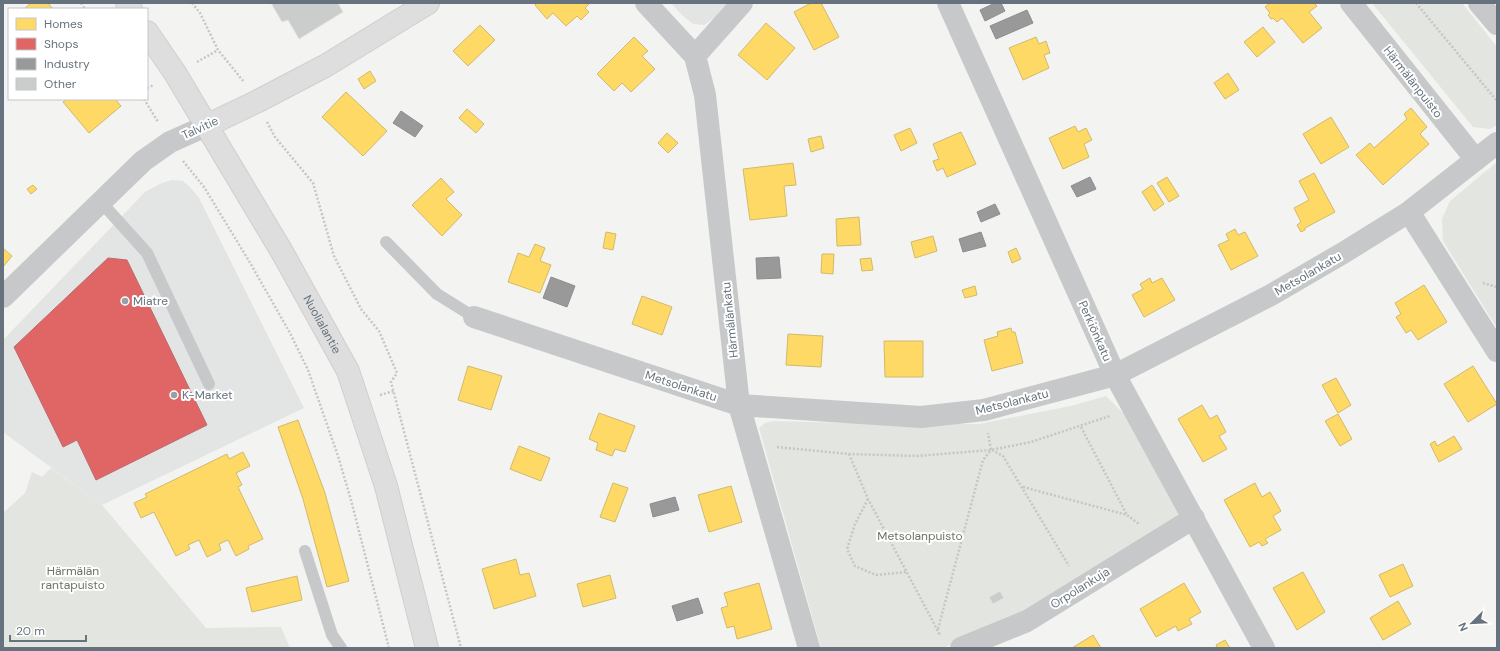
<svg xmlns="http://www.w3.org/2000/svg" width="1500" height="651" font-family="'DM Sans',sans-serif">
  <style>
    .built { fill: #e3e4e4 }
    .green { fill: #e2e5e0 }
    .homes { fill: #ffd966; stroke: #d1ba6d }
    .shops { fill: #e06666; stroke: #bb6a6d }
    .industry { fill: #999; stroke: #8a8e91 }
    .building { fill: #cbcccc; stroke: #e2e2e1 }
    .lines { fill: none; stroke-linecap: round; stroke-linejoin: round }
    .secondary-casing { stroke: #cfcfcf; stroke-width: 24 }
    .path { stroke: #c5c6c6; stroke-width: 2.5; stroke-dasharray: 2 2; stroke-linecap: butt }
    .lane { stroke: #c7c8c9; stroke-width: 12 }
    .street { stroke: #c7c8c9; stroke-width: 22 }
    .secondary { stroke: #dddedd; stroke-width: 22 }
    .poi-dot { fill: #97a0a6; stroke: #fff; stroke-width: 1.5 }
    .labels { text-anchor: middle; stroke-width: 4; stroke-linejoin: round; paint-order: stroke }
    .street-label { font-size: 12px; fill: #66737e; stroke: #fff }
    .poi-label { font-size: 12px; fill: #66737e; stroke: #fff; text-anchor: start }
    .park-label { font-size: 12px; fill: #687664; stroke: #fff }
  </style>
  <rect width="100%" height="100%" fill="#f3f3f1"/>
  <path class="built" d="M671,3H727L714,18L704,25L693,24L682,15Z
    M172,180L183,181L190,187L199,198L304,408L102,505L3,432V340L145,192L162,183Z"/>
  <path class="green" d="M1372,3H1462L1497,47V125L1490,129L1473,127Z
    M1497,162V328L1443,241L1442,219L1450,201Z
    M1106,396L1127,417L1182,521L1025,614L943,648H821L759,428L765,423L773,421L890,424H979L1071,406Z
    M51,468L102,505L206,628L281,627L290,648H3V513L25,493L32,472L42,477Z"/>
  <path class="homes" d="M31,3H48L53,9H24Z
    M537,3H590L585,8L589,12L581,20L577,16L566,26L553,13L547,19L535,5Z
    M811,3H821L839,37L814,50L794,12Z
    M1270,3H1314L1317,6L1309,12L1322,28L1303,43L1282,18L1277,22L1273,18L1271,19L1268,15L1270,13L1265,7Z
    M766,23L795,48L767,80L738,55Z
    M480,25L495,40L468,66L453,51Z
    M1263,27L1275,42L1257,57L1244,42Z
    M634,37L648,51L642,56L655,69L631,92L622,83L614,91L597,74Z
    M1036,37L1039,44L1046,41L1050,53L1044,55L1049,68L1023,80L1009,48Z
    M370,71L376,81L364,89L358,79Z
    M1228,73L1239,90L1225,99L1214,83Z
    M346,92L387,131L363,156L322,117Z
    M67,99H115L121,106L89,133L63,102Z
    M1411,108L1427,127L1420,134L1429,144L1383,185L1356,155L1370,143L1374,148L1407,119L1404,114Z
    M467,109L484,124L476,133L459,118Z
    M1331,117L1349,147L1321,164L1303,134Z
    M1075,126L1078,132L1086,128L1092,140L1084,144L1089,157L1063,169L1049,138Z
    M910,128L917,143L901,151L894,135Z
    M961,132L976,164L947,177L943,168L937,171L933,161L939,159L933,144Z
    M667,133L678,143L668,153L658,143Z
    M821,136L824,148L811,152L808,139Z
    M793,163L796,185L784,186L787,216L750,220L743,169Z
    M1314,173L1335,212L1305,228V230L1301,232L1297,225L1301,222L1294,208L1309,200L1299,181Z
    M1167,177L1179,196L1169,202L1157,183Z
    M441,178L454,192L446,199L462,215L442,236L412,205Z
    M33,185L37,189L31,194L27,189Z
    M1152,185L1164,204L1154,211L1142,192Z
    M859,217L861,245L837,246L836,219Z
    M1235,229L1238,235L1245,232L1258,256L1231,270L1218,245L1229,240L1226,234Z
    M606,232L616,234L613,250L603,248Z
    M933,236L937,251L915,258L911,242Z
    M535,244L545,248L540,261L551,265L540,293L508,282L518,253L529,257Z
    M1016,248L1021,259L1012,263L1008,252Z
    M4,249L12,256L3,267V250Z
    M822,254H834L833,274L821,273Z
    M871,258L873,270L862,271L860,259Z
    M1150,278L1152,283L1162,278L1175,300L1144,317L1132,295L1143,289L1140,284Z
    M1424,285L1447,322L1418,340L1411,330L1406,333L1396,317L1401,314L1395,303Z
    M975,286L977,295L965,298L962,290Z
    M642,296L672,307L662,335L632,324Z
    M1011,328L1012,332H1015L1023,363L992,371L984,340L998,336L997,332Z
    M788,334L823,336L821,367L786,365Z
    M884,341H923V377H885Z
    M468,366L502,376L491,410L458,400Z
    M1473,366L1497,404L1468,422L1444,384Z
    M1336,378L1351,405L1338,413L1322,385Z
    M1202,405L1210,419L1217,415L1226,432L1219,436L1227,449L1203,462L1178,419Z
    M599,413L635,426L625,452L615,449L612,456L596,450L598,443L589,439Z
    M1338,414L1352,439L1340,446L1325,421Z
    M298,420L325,493L349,581L327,587L303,499L278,427Z
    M1454,436L1462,449L1439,462L1430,444L1435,441L1437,446Z
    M519,446L550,458L541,481L510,469Z
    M243,452L250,466L236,473L242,485L238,487L263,539L248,546L249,549L236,556L228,540L219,544L221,550L207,557L199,540L188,545L190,549L176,556L154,512L141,518L134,503L147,497L145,494L227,454L229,459Z
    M613,483L628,488L615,522L600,517Z
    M1255,483L1262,497L1270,492L1281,511L1273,516L1281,530L1265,539L1268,543L1262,546L1259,542L1250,547L1224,500Z
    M731,486L742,522L709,532L698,495Z
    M516,559L520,575L529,573L536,596L494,609L482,569Z
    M1403,564L1413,586L1390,597L1379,575Z
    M1303,572L1325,612L1297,630L1273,588Z
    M610,575L616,598L583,607L577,584Z
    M297,576L302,600L252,612L246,588Z
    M759,583L772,629L737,639L734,626L727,628L721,608L728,606L724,593Z
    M1184,583L1201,612L1189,619L1192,624L1178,631L1176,626L1156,637L1140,609Z
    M1398,601L1411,624L1383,640L1370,618Z
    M1093,635L1101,648H1072Z
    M1225,640L1230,648H1217L1216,645Z"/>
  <path class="shops" d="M108,258L127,260L207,425L96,480L77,440L63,447L14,347Z"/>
  <path class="industry" d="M995,3H1001L1005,11L985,21L980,10Z
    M1027,10L1033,23L996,39L990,26Z
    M401,111L423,126L415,137L393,123Z
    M1090,177L1096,189L1077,197L1071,186Z
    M995,204L1000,214L981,222L977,212Z
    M981,232L986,246L963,252L959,239Z
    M779,257L781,278L757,279L756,258Z
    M551,277L575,286L567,307L543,298Z
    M675,497L679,510L653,517L650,504Z
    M698,598L703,613L677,621L672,606Z"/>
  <path class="building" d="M271,3H338L343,12L299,39L288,20L282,22Z
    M1000,591L1004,598L993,604L989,597Z"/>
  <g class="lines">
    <defs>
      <g id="secondary">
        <path d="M127,3L131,9"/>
        <path id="s1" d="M147,32L175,73L282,252L348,371L386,486L427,648"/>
        <path d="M206,126L256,102L325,66L428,3"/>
      </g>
    </defs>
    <use href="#secondary" class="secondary-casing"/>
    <path class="path" d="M81,3L85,9
      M192,3L200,13L218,50L244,82
      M1416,3L1497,101
      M197,62L218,50
      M147,88L154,85
      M144,99L158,122
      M267,122L275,137L313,183L334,256L361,309L379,331L397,373L391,382L461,648
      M183,161L204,187L249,261L290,333L308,370L338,456L351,500L389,648
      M1483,283L1497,287
      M380,395L394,391
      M1081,427L1127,515
      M777,447L849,454L917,456L991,450L1031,442L1110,416
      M992,450L1003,456L1069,566
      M849,454L868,499L940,635
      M1023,487L1127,515L1139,524
      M868,499L855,524L847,549L855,566L876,575L907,572
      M938,629L983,460L991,450L988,433"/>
    <path class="lane" d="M101,202L147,253L209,384
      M386,242L437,294L474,317
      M305,551L332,635L341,648"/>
    <path class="street" d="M646,3L695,56L705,95L739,405L809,648
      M948,3L1115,375L1264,648
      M1351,3L1476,160
      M1479,3L1497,24
      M695,56L742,3
      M1409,212L1497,351
      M3,297L143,161L170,142L206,126
      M474,317L739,405L921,417L984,410L1115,375L1271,295L1343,253L1409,212L1497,143
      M961,648L1027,621L1194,518"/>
    <use href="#secondary" class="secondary"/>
  </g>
  <g class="poi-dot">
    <circle cx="125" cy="301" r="4"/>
    <circle cx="174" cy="395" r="4"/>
  </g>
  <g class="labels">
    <g class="street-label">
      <text transform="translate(1413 82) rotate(52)" y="4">Härmälänpuisto</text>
      <text transform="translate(200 128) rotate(-25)" y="4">Talvitie</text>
      <text transform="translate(1308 274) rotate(-30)" y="4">Metsolankatu</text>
      <text transform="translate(730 320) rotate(-96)" y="4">Härmälänkatu</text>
      <text dy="4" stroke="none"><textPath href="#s1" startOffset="341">Nuolialantie</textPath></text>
      <text transform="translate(1095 331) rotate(66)" y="4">Perkiönkatu</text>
      <text transform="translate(681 386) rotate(18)" y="4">Metsolankatu</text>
      <text transform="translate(1012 402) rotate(-14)" y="4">Metsolankatu</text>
      <text transform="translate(1080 588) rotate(-32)" y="4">Orpolankuja</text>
    </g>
    <g class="poi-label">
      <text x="133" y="305">Miatre</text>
      <text x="182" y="399">K-Market</text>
    </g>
    <g class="park-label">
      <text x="920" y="540">Metsolanpuisto</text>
      <text x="73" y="575">Härmälän<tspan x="73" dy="14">rantapuisto</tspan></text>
    </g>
  </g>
  <rect width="1500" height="651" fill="none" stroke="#66737e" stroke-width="8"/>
  <rect x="8" y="8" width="140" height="92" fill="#ffffff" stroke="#c2c7cb"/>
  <rect x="16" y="18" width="20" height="12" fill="#ffd966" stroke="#c2c7cb"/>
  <text x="44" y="28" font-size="12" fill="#66737e">Homes</text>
  <rect x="16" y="38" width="20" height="12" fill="#e06666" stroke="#c2c7cb"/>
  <text x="44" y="48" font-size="12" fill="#66737e">Shops</text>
  <rect x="16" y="58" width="20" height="12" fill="#999999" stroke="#c2c7cb"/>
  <text x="44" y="68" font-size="12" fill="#66737e">Industry</text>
  <rect x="16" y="78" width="20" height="12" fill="#cbcccc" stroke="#c2c7cb"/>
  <text x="44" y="88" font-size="12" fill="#66737e">Other</text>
  <g transform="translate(1472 623) rotate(246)" stroke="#ffffff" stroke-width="3" paint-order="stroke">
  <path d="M0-3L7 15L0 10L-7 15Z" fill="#66737e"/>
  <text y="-6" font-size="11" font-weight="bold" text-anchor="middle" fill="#66737e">N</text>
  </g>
  <path d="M10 635v6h76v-6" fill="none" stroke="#66737e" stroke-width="2"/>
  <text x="16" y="635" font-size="12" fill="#66737e" stroke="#ffffff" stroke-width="3" paint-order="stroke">20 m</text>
</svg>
